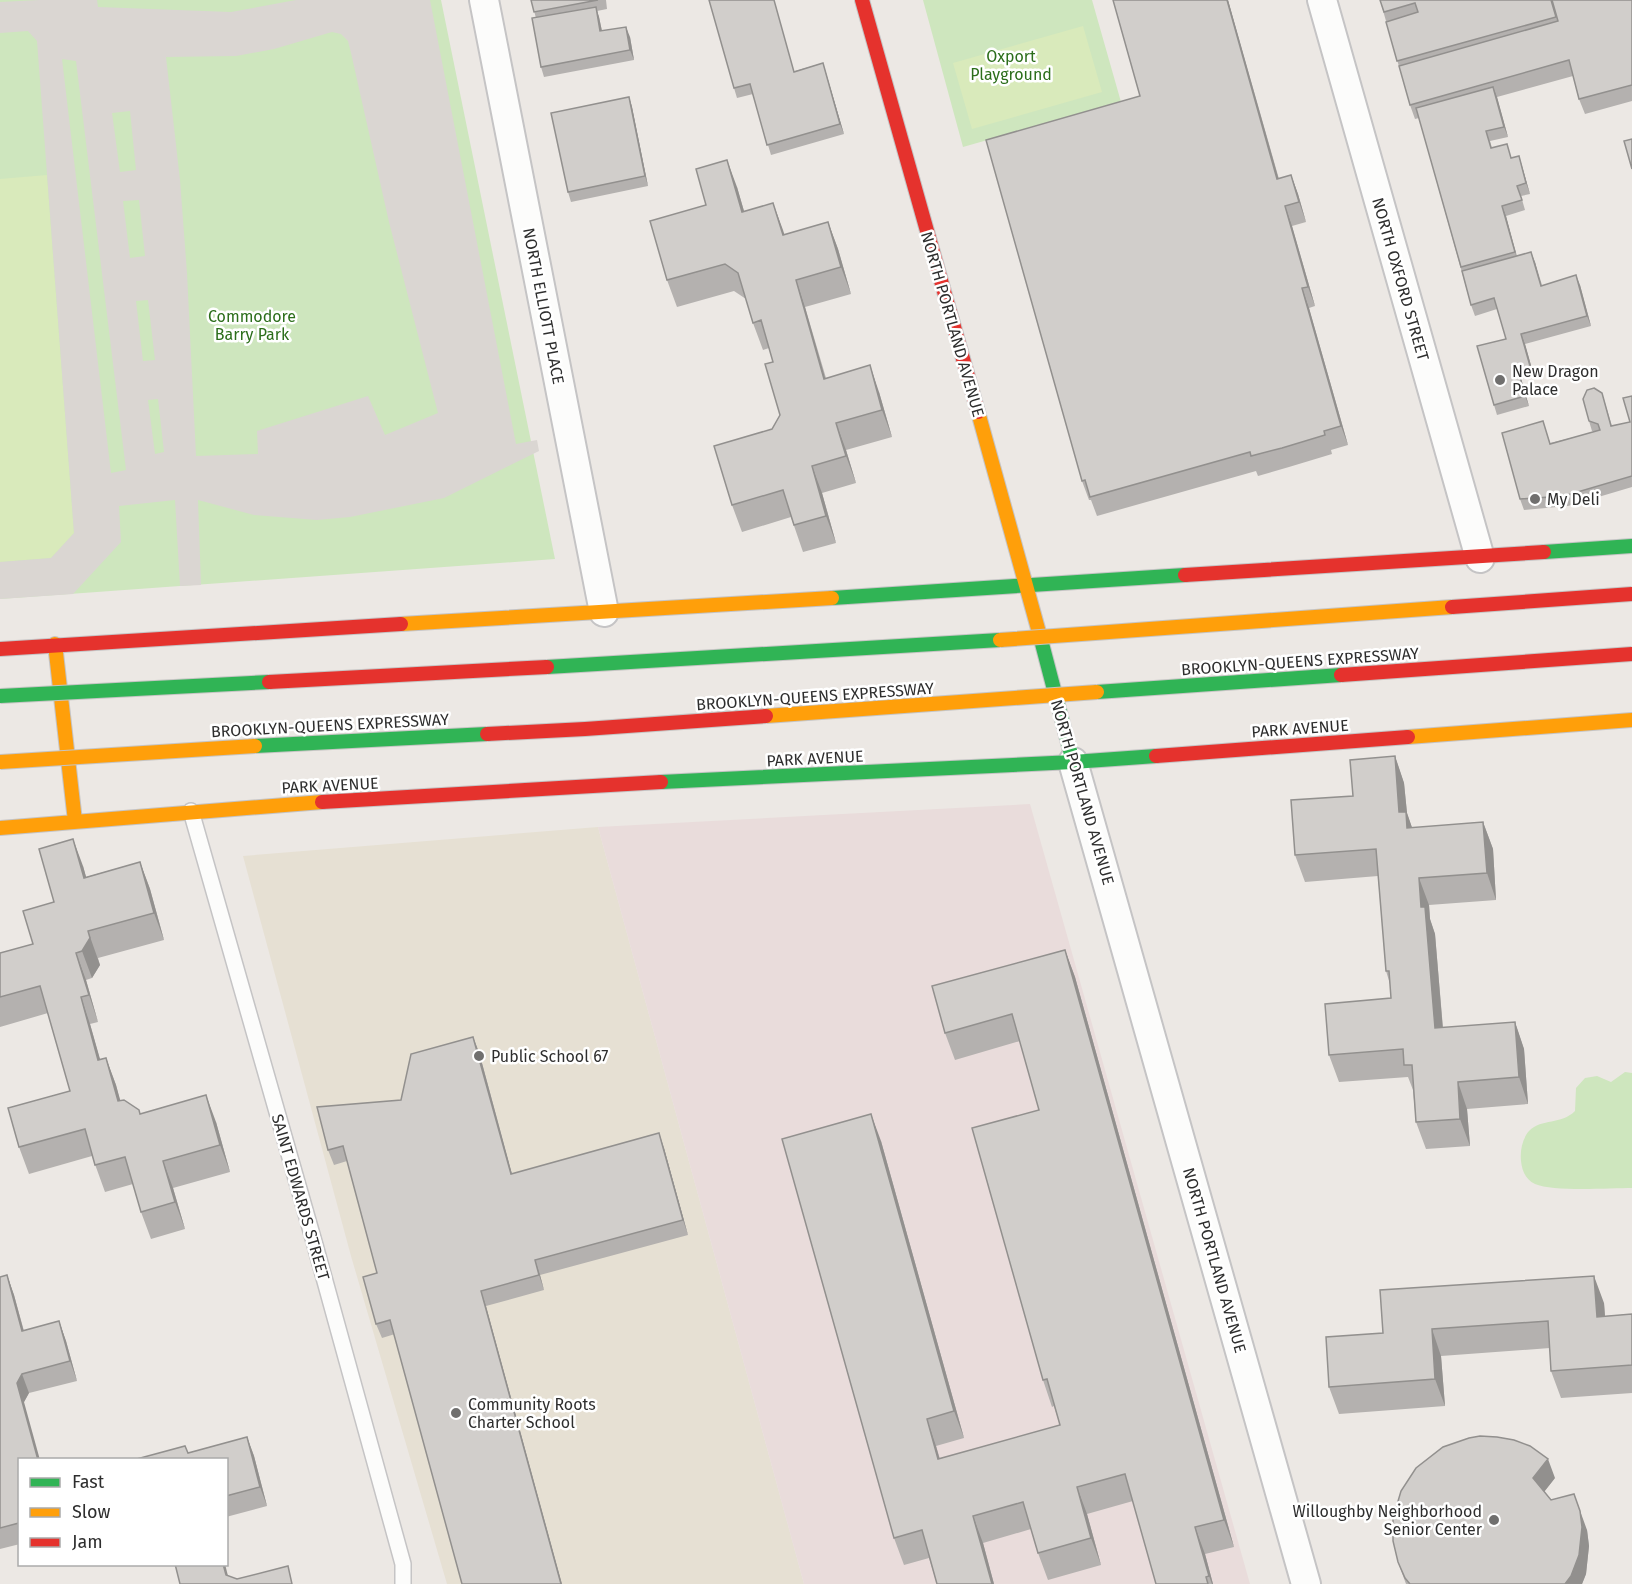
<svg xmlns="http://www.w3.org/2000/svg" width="1632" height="1584" font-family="'Fira Sans',sans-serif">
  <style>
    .education { fill: #e6e0d3 }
    .medical { fill: #e9dcdb }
    .green { fill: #cee6be }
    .pitch { fill: #d9eabb }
    .plaza { fill: #dad6d2; fill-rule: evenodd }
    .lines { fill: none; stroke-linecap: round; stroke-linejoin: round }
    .lane-casing { stroke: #c5c4c5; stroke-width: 18 }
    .street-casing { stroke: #c5c4c5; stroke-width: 32 }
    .fast-casing { stroke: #c5c4c5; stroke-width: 16 }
    .slow-casing { stroke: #c5c4c5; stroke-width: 16 }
    .jam-casing { stroke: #c5c4c5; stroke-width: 16 }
    .lane { stroke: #fcfcfb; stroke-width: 15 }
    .street { stroke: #fcfcfb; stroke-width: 28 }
    .fast { stroke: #30b455; stroke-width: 14 }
    .slow { stroke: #ff9f0a; stroke-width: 14 }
    .jam { stroke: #e5322d; stroke-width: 14 }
    .fast-bridge-casing { stroke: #c6c5c4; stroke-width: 16; stroke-linecap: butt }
    .slow-bridge-casing { stroke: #c6c5c4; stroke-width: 16; stroke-linecap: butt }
    .jam-bridge-casing { stroke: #c6c5c4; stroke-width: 16; stroke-linecap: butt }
    .fast-bridge { stroke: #30b455; stroke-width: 14 }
    .slow-bridge { stroke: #ff9f0a; stroke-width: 14 }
    .jam-bridge { stroke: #e5322d; stroke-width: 14 }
    .wall { fill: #b4b1af }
    .shaded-wall { fill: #92908e }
    .building { fill: #d1cecb; stroke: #92908e; stroke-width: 1.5 }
    .poi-dot { fill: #706f6e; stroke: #fff; stroke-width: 2 }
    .labels { text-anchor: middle; stroke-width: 5; stroke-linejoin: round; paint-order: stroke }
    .park-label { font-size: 16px; fill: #2c6e1b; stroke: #fff }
    .street-label { font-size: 16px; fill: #2e2e2e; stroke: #fff }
    .poi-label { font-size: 16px; fill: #2e2e2e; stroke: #fff; text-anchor: start }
  </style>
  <rect width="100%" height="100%" fill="#ece8e4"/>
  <path class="education" d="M598,827L804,1584H447L351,1256L243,856Z"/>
  <path class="medical" d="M1030,804L1250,1584H804L598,827Z"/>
  <path class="green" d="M0,0H441L555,559L0,599Z
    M923,0H1092L1121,102L963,147Z
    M1625,1072L1632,1073V1188C1609,1188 1553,1192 1535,1184C1526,1180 1522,1171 1521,1161C1520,1151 1522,1139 1529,1131C1542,1118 1561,1125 1575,1111L1576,1088L1585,1078L1597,1076L1611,1082Z"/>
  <path class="pitch" d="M1083,26L1102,92L972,129L953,63Z
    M47,175L74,533L51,558L0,562V179Z"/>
  <path class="plaza" d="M39,0H97L98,7L231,12L296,0H430L516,444L537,440L539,451L444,498L350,517L317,520L254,515L198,500L201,585L180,586L175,500L119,506L121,542L73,594L0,599V562L51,558L74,533L37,41L28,31L0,33V2ZM332,32L341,34L348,41L351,53L389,222L438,413L385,435L368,396L257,431L258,454L196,456L187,273L180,180L166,57L236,56L274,49ZM62,59L76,61L126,470L111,473ZM130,111L136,170L120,172L112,113ZM139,200L145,256L130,258L123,201ZM148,300L155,360L143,361L136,301ZM158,399L164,452L155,454L148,400Z"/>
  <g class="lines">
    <defs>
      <path id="lane" d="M191,811L315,1245L403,1564V1584"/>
      <path id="street" d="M484,0L604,612
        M1322,0L1480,558
        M1073,762L1306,1584"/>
      <path id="fast" d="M1544,552L1632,546
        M832,598L1185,575
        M1040,636L1073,762
        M661,782L1073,762L1156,756"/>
      <path id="slow" d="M978,412L1040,636
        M401,624L832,598
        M55,644L75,821
        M1408,737L1632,720
        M0,828L322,802"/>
      <path id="jam" d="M862,0L978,412
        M1185,575L1544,552
        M0,649L401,624
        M1156,756L1408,737
        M322,802L661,782"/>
    </defs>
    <use href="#lane" class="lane-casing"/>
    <use href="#street" class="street-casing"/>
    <use href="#fast" class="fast-casing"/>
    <use href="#slow" class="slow-casing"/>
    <use href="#jam" class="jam-casing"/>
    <use href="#lane" class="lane"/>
    <use href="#street" class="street"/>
    <use href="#fast" class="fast"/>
    <use href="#slow" class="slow"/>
    <use href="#jam" class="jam"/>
    <defs>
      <path id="fast-bridge" d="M547,667L1000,640
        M1097,692L1341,675
        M0,696L269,682
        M255,746L487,734"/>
      <path id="slow-bridge" d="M1000,640L1452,607
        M766,716L1097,692
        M0,762L255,746"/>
      <path id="jam-bridge" d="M1452,607L1632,594
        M1341,675L1632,654
        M269,682L547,667
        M487,734L585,729L766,716"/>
    </defs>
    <use href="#fast-bridge" class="fast-bridge-casing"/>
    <use href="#slow-bridge" class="slow-bridge-casing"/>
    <use href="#jam-bridge" class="jam-bridge-casing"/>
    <use href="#fast-bridge" class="fast-bridge"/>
    <use href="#slow-bridge" class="slow-bridge"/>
    <use href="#jam-bridge" class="jam-bridge"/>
  </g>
  <path class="wall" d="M531,0H606L607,9L597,11L599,17L602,31L630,37L634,60L544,77L541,67L536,18Z
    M1113,0H1228L1279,179L1291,175L1298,194L1306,222L1292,226L1315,306L1309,308L1348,445L1331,450L1332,454L1289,467L1258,476L1256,471L1097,516L1091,500H1089L1082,481L1140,96Z
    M1380,0H1632V101L1585,114L1579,99L1573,76L1497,97L1508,137L1490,141L1492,148L1512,158L1519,156L1530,194L1521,196L1525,210L1506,216L1517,256L1535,262L1542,285H1580L1591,326L1525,344L1534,376L1521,379L1529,406L1497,415L1494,405L1506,339L1497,309L1475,316L1471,305L1419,118L1415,119L1410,105Z
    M823,63L844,134L771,155L753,94L737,98L734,88Z
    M629,97L632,107L648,186L571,202L568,192Z
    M737,187L744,211L785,235L828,222L838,249L851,294L805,307L826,378L879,392L892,437L846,450L856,483L822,493L836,543L803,552L791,517L742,532L732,505L780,415L773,362L769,348L763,350L753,323L746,299L734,291L677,307L667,280L706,205Z
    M1602,393L1612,426L1630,422L1632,396V487L1568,506L1524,510L1520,499L1543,421L1550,443L1595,432L1592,431L1589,421Z
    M1395,756L1404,783L1407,813L1412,828L1483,822L1493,849L1496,900L1429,905L1430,919L1435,934L1443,1028L1515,1022L1524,1049L1528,1104L1467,1109L1470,1146L1426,1149L1416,1122L1413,1090L1408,1077L1339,1082L1329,1055L1391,998L1390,984L1386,971L1378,876L1305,882L1295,855Z
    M140,862L150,889L164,940L98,958L100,965L92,978L86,980L98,1022L90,1024L100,1060L106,1058L116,1085L120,1101L140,1114L216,1122L230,1172L173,1188L185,1229L151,1239L141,1212L133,1184L105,1192L92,1156L29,1174L19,1147L70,1091L48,1013L0,1027V953L33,944L54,902L83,866L86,877Z
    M1065,950L1075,977L1234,1547L1205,1554L1213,1584H1156L1133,1501L1087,1514L1101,1565L1048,1580L1038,1553L1031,1529L983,1543L994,1584H937L929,1558L904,1565L894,1538L881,1141L964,1438L936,1446L940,1459L1060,1425L1054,1406L1052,1407L1043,1380L1039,1110L1020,1041L955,1060L945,1033Z
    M479,1052L512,1174L664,1148L688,1235L540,1275L544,1290L486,1306L382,1338L376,1324L377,1273L347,1161L334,1165L328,1150L401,1100Z
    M7,1275L14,1295L24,1331L59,1321L66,1341L77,1381L29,1393L24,1402L20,1460V1544L0,1549V1277Z
    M1604,1303L1605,1316L1632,1314V1393L1561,1398L1551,1371L1550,1348L1441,1356L1445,1406L1339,1414L1329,1387L1383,1333Z
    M247,1437L254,1456L267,1506L226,1517V1460L188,1453Z
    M1555,1478L1544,1492L1551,1500L1587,1530L1589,1546L1586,1574L1582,1584H1406L1398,1562Z"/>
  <path class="shaded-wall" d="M1227,0H1228L1284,198L1277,179Z
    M596,7L599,17L604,41L600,31Z
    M626,27L630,37L634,60L630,50Z
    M823,63L826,73L844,134L840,124Z
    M1493,87L1497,97L1508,137L1504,127Z
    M629,97L632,107L648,186L645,176Z
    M1519,156L1522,166L1530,194L1526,183Z
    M727,160L737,187L752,239L742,212Z
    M1291,175L1298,194L1306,222L1299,202Z
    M773,203L783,230L793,262L783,235Z
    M1285,206L1292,226L1315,306L1308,287Z
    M1502,206L1506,216L1518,262L1515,252Z
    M828,222L838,249L851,294L841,267Z
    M1531,252L1535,262L1544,296L1541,286Z
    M1576,275L1580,285L1591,326L1587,316Z
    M796,280L805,307L833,406L824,379Z
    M1302,288L1309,308L1348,445L1341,426Z
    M1521,334L1525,344L1534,376L1530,366Z
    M870,365L879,392L892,437L882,410Z
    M1518,369L1521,379L1529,406L1525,396Z
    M836,423L846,450L856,483L846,456Z
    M812,466L822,493L836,543L826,516Z
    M1395,756L1404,783L1407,813L1416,839L1417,855L1399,812Z
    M1483,822L1493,849L1496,900L1487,873Z
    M73,839L83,866L94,905L84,878Z
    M140,862L150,889L164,940L154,913Z
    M1419,878L1429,905L1430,919L1435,934L1445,1055L1435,1028L1421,907Z
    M88,931L100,965L92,978L82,951Z
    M1065,950L1075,977L1234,1547L1224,1520Z
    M76,953L86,980L98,1022L89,995Z
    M81,997L90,1024L108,1087L98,1060Z
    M1515,1022L1524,1049L1528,1104L1519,1077Z
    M473,1037L479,1052L516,1189L511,1174Z
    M106,1058L116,1085L128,1128L118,1101Z
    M1458,1082L1467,1109L1470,1146L1460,1119Z
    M206,1095L216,1122L230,1172L220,1145Z
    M871,1114L881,1141L964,1438L954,1411Z
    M659,1133L664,1148L688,1235L683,1220Z
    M163,1161L173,1188L185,1229L175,1202Z
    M535,1260L540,1275L544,1290L539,1275Z
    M7,1275L14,1295L29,1351L22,1331Z
    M1594,1276L1604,1303L1607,1344L1597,1317Z
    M481,1291L486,1306L562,1584H561Z
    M59,1321L66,1341L77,1381L70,1361Z
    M1432,1329L1441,1356L1445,1406L1435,1379Z
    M22,1374L29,1393L24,1402L40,1460H38L17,1383Z
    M927,1419L936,1446L947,1486L938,1459Z
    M247,1437L254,1456L267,1506L260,1487Z
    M1548,1459L1555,1478L1540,1497L1533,1478Z
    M1077,1487L1087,1514L1101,1565L1091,1538Z
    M1574,1494L1587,1530L1589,1546L1586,1574L1582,1584H1565Z
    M973,1516L983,1543L994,1584H992Z
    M1195,1527L1205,1554L1213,1584H1212L1209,1576Z
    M223,1564H225L230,1584H229Z"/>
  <path class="building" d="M531,0H598L534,12Z
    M709,0H774L794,72L823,63L840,124L767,145L750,84L734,88Z
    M1113,0H1227L1277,179L1291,175L1299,202L1285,206L1308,287L1302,288L1341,426L1324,431L1325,435L1282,448L1251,456L1250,452L1090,497L1085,480L1082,481L986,140L1140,96Z
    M1380,0H1551L1556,17L1397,61L1386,22L1418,12L1415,3L1384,12Z
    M1552,0H1632V85L1579,99L1569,60L1410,105L1399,66L1558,21Z
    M596,7L600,31L626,27L630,50L541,67L532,18Z
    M1493,87L1504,127L1486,131L1491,148L1507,144L1511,158L1519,156L1526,183L1517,186L1522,200L1502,206L1515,252L1461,267L1416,108Z
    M629,97L645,176L568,192L551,113Z
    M1632,139V169L1624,141Z
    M727,160L742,212L773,203L783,235L828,222L841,267L796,280L824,379L870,365L882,410L836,423L846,456L812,466L826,516L794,525L783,490L732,505L714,446L772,429L780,415L765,364L773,362L761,320L753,323L738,273L725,264L667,280L650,221L706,205L696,169Z
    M1531,252L1541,286L1576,275L1587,316L1521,334L1530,366L1518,369L1525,396L1494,405L1477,346L1506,339L1494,298L1471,305L1462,271Z
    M1594,388L1602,393L1611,426L1630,422L1623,398L1632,396V476L1564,496L1520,499L1502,433L1543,421L1550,444L1600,430L1598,424L1589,421L1583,399L1587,390Z
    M1395,756L1399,812H1406L1407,828L1483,822L1487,873L1419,878L1421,907H1425L1435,1028L1515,1022L1519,1077L1458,1082L1460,1119L1416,1122L1412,1065H1404L1403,1049L1329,1055L1325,1004L1391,998L1389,971H1386L1376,849L1295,855L1291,800L1353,796L1350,760Z
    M73,839L84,878L140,862L154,913L88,931L90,938L82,951L76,953L89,995L81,997L98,1060L106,1058L118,1101L124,1100L139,1110L140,1114L206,1095L220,1145L163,1161L175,1202L141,1212L125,1157L95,1165L85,1129L19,1147L8,1108L70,1091L40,986L0,997V953L33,944L23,911L54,902L39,849Z
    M1065,950L1224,1520L1195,1527L1209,1576L1206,1577L1208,1584H1156L1125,1474L1077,1487L1091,1538L1038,1553L1023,1502L973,1516L992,1584H937L922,1530L894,1538L782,1139L871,1114L954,1411L927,1419L938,1459L1060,1425L1047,1379L1043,1380L972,1128L1039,1110L1012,1014L945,1033L932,986Z
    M473,1037L511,1174L659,1133L683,1220L535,1260L539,1275L481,1291L561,1584H462L390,1320L376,1324L363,1277L377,1273L343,1146L328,1150L317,1107L401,1100L411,1054Z
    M7,1275L22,1331L59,1321L70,1361L22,1374L17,1383L38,1460H20V1527L19,1523L0,1528V1277Z
    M1594,1276L1597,1317L1632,1314V1365L1551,1371L1548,1321L1432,1329L1435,1379L1329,1387L1326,1337L1383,1333L1380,1290Z
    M1480,1436L1497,1437L1514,1440L1530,1446L1548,1459L1533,1478L1551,1500L1574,1494L1580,1511L1582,1527L1579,1555L1571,1576L1565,1584H1410L1405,1578L1398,1562L1393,1541V1518L1401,1491L1416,1468L1443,1447L1469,1438Z
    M247,1437L260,1487L226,1496V1460H133L185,1446L188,1453Z
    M175,1564H223L226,1575L237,1579L288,1566L292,1584H180Z"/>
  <g class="poi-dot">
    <circle cx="1500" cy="380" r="6"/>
    <circle cx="1535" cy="499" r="6"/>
    <circle cx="479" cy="1056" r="6"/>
    <circle cx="456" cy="1413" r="6"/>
    <circle cx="1494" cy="1520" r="6"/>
  </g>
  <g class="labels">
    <g class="park-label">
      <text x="1011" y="62">Oxport<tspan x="1011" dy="18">Playground</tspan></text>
      <text x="252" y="322">Commodore<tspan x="252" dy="18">Barry Park</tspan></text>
    </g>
    <g class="street-label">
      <text transform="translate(1401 279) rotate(74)" y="6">NORTH OXFORD STREET</text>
      <text transform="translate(544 306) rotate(79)" y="6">NORTH ELLIOTT PLACE</text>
      <text transform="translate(953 324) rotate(74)" y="6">NORTH PORTLAND AVENUE</text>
      <text transform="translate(1300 661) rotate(-4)" y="6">BROOKLYN-QUEENS EXPRESSWAY</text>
      <text transform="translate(815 696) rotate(-4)" y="6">BROOKLYN-QUEENS EXPRESSWAY</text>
      <text transform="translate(330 725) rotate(-3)" y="6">BROOKLYN-QUEENS EXPRESSWAY</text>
      <text transform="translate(1300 728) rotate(-4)" y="6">PARK AVENUE</text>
      <text transform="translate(815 758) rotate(-3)" y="6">PARK AVENUE</text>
      <text transform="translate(330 785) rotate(-3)" y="6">PARK AVENUE</text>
      <text transform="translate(1083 792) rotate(74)" y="6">NORTH PORTLAND AVENUE</text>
      <text transform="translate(301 1197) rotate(74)" y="6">SAINT EDWARDS STREET</text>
      <text transform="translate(1215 1260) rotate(74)" y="6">NORTH PORTLAND AVENUE</text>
    </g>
    <g class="poi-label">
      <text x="1512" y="377">New Dragon<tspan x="1512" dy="18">Palace</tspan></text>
      <text x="1547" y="505">My Deli</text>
      <text x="491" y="1062">Public School 67</text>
      <text x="468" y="1410">Community Roots<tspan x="468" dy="18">Charter School</tspan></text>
      <text x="1482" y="1517" text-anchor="end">Willoughby Neighborhood<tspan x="1482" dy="18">Senior Center</tspan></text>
    </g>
  </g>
  <rect x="18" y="1458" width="210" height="108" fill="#ffffff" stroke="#ababab" stroke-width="1.5"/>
  <rect x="30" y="1478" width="30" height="9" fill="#30b455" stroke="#ababab" stroke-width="1.5"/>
  <text x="72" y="1488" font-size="18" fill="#2e2e2e">Fast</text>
  <rect x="30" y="1508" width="30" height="9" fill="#ff9f0a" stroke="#ababab" stroke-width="1.5"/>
  <text x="72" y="1518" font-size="18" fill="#2e2e2e">Slow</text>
  <rect x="30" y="1538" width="30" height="9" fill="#e5322d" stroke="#ababab" stroke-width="1.5"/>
  <text x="72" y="1548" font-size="18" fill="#2e2e2e">Jam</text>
</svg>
